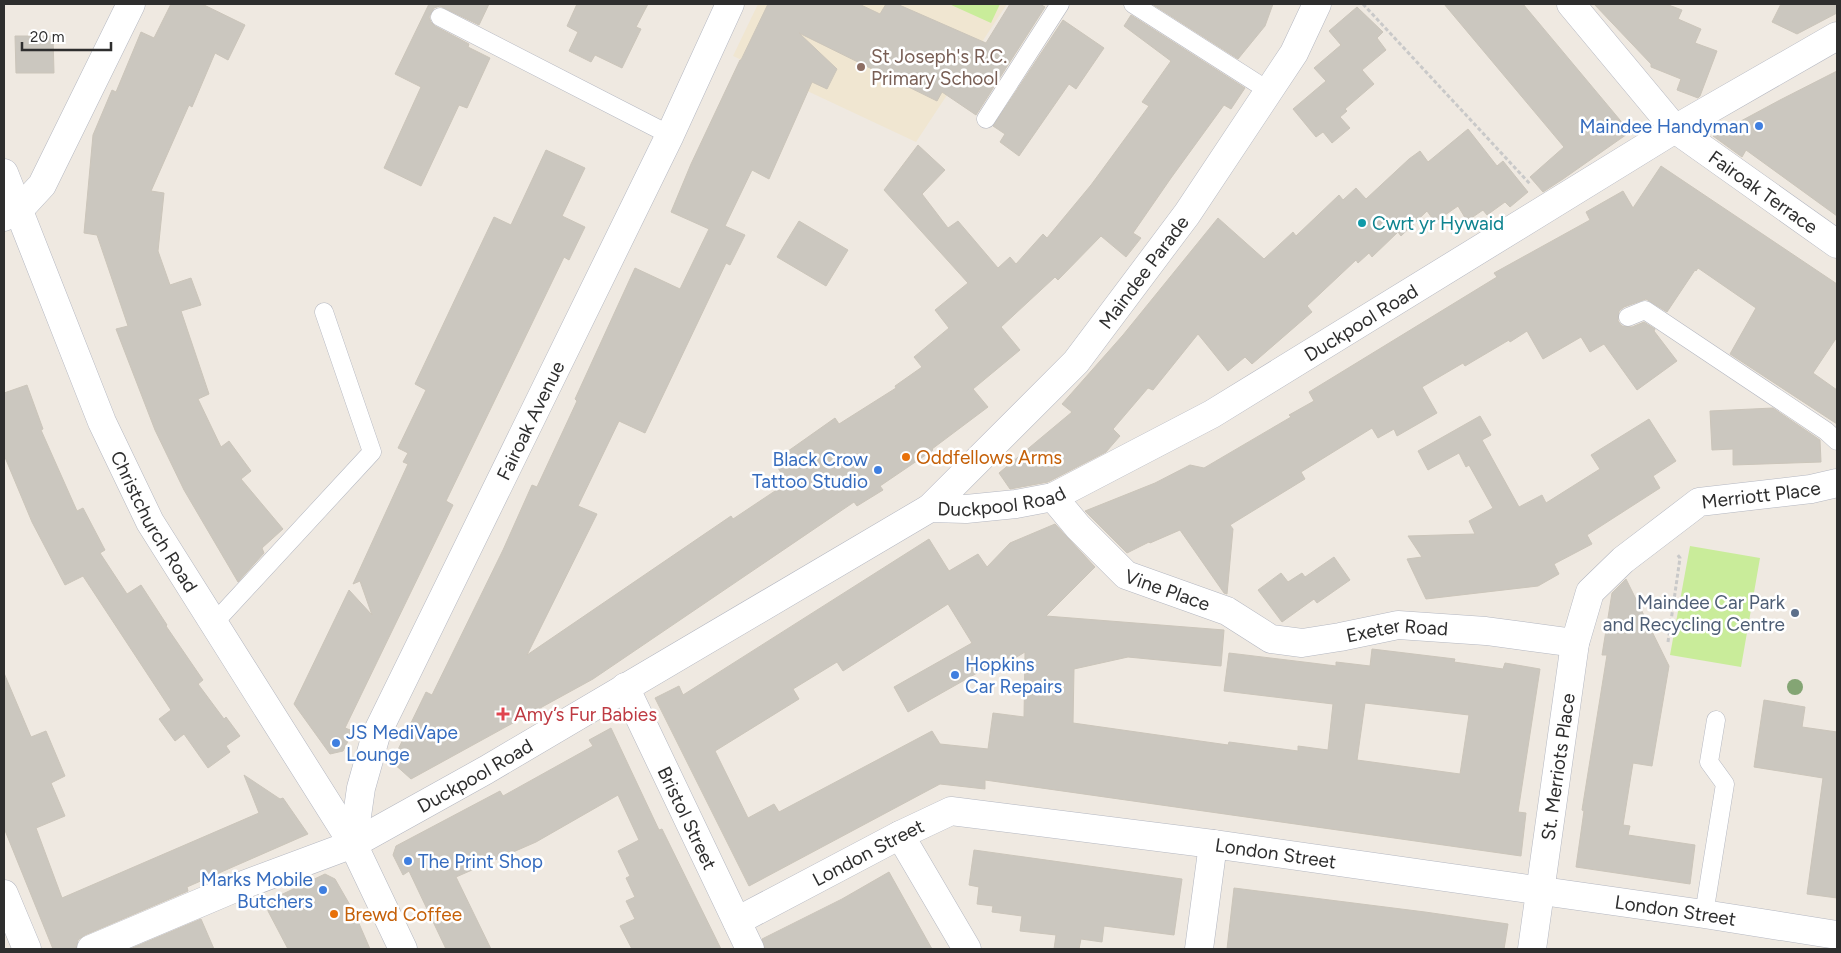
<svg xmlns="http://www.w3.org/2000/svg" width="1841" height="953" font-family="Figtree,sans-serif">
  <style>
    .education { fill: #f0e6d1 }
    .pitch { fill: #c9ec9a }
    .building { fill: #cbc7bf; stroke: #cbc5ba; fill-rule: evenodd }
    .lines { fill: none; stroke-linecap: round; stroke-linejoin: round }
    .service-casing { stroke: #b4b7c1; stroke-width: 19 }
    .minor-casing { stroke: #b4b7c1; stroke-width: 29 }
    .tertiary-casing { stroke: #b4b7c1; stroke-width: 29 }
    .path { stroke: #c9c9c9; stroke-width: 3; stroke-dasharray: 4 2.5; stroke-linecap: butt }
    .service { stroke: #fff; stroke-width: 18 }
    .minor { stroke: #fff; stroke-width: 28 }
    .tertiary { stroke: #fff; stroke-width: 28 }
    .tree { fill: #84a574 }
    .education-dot { fill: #8d6e63; stroke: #fff; stroke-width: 2 }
    .shop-dot { fill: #3f7fe0; stroke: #fff; stroke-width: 2 }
    .culture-dot { fill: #0f9aa8; stroke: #fff; stroke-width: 2 }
    .food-dot { fill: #e8710a; stroke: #fff; stroke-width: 2 }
    .service-dot { fill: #5c6f8a; stroke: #fff; stroke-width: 2 }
    .health-dot { fill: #e0444e; stroke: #fff; stroke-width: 2 }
    .labels { text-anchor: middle; stroke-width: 5; stroke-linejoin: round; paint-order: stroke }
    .education-label { font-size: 19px; fill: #785e54; stroke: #fff; text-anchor: start }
    .shop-label { font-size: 19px; fill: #366cbe; stroke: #fff; text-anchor: end }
    .street-label { font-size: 19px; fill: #2e2e2e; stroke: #fff }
    .culture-label { font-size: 19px; fill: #0d838f; stroke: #fff; text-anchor: start }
    .food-label { font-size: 19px; fill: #c56008; stroke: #fff; text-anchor: start }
    .service-label { font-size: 19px; fill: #4e5e75; stroke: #fff; text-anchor: end }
    .health-label { font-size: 19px; fill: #be3a42; stroke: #fff; text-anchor: start }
  </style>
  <rect width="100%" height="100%" fill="#efe9e1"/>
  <path class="education" d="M758,4H1007L916,142L733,56Z"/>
  <path class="pitch" d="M949,4H1000L991,23Z
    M1690,546L1760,558L1741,667L1670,655Z"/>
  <path class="building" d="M171,4H202L245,25L228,60L215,53L192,107L189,105L151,191L164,193L158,251L170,285L191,278L201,305L181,311L209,394L198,399L221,447L229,441L251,471L241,479L283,529L262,548L264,553L238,582L184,490L155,430L116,329L128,326L97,235L84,233L93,135L112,90L116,92L141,32L154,38Z
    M429,4H489L479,25L440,6L434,8L429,17L431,22L435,26L469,44L468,47L490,58L467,108L459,105L421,186L384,168L421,87L395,74Z
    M577,4H648L636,27L641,29L622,68L595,55L591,62L569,51L578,32L567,26Z
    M768,4H859L880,14L886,4H897L986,43L1010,4H1040L1045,7L976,115L942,92L937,101L799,33L837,69L827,89L812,82L769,179L752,170L725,226L745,235L730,265L726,263L645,433L619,421L578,506L597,514L527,655L731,516L733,519L787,483L774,461L835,418L839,424L896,388L895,386L922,367L914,357L949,328L935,310L968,283L884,190L918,145L945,170L922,194L948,228L958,221L998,268L1010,257L1016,264L1043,234L1047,238L1091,185L1149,106L1142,102L1171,61L1124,26L1131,15L1245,88L1231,109L1224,105L1171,178L1133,233L1141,238L1126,257L1101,236L1058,280L1055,277L1001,327L1020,350L973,389L988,407L932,449L933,450L880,486L883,490L857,506L854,502L593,679L411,779L392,762L426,692L432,695L503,550L532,485L537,487L577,401L575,399L635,268L680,289L709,229L671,212L691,164L740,60H741Z
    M1152,4H1273L1265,26L1238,59Z
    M1444,4H1523L1630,132L1563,179L1543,192L1530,177L1564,147Z
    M1594,4H1666L1682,10L1678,19L1701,29L1695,43L1717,51L1700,96L1698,98L1677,90L1681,79L1651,67V64Z
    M1781,4H1837V13L1797,34L1772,22Z
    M1357,7L1383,32L1377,38L1386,50L1362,70L1374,84L1345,109L1347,111L1340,117L1350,128L1332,143L1323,132L1316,137L1293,109L1326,81L1314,68L1341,45L1329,31Z
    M1063,20L1104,48L1076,89L1069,84L1019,156L1000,142L1005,134L993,126Z
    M15,36H53L54,73H16Z
    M1837,71V216L1746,150L1742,157L1713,136L1780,100Z
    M1468,129L1497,166L1503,161L1528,192L1510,207L1505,202L1487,215L1483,210L1467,221L1458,206L1435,222L1427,211L1401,236L1398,232L1372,257L1369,253L1358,263L1356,260L1307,306L1312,312L1252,364L1245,357L1228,371L1198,334L1153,390L1148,388L1113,429L1120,436L1106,452L1048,482L1010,489L999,473L1072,412L1062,404L1123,335L1218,218L1264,259L1293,232L1296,236L1339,195L1343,200L1356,188L1366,199L1409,159L1420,151L1428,162Z
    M546,150L585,168L562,216L585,227L569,260L564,257L446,501L453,505L345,728L353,731L343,751L330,754L294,704L349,590L372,615L360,581L353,584L408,464L403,462L408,453L398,448L426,390L415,384L494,217L511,225Z
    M1661,166L1837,284V337L1813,373L1837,390V424L1730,354L1756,308L1698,268L1696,271L1695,270L1667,312L1646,299L1624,307L1619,311L1618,321L1622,326L1632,327L1644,322L1655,329L1654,331L1677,361L1637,390L1604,344L1590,352L1581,337L1543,359L1527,331L1510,342L1509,340L1465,366L1463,363L1422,387L1437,413L1397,436L1394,429L1378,438L1372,428L1301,472L1305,479L1230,525L1233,529L1227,594L1224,593L1180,530L1150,543L1149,542L1127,553L1085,511L1155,483L1190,465L1204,468L1291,417L1289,415L1314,401L1309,392L1497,277L1494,273L1590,220L1586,212L1623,191L1633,208Z
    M799,221L848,250L826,286L777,257Z
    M27,385L43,429L41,430L77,511L83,508L105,550L100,553L127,594L141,585L167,625L166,626L203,680L198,684L224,719L226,717L240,736L226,746L230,752L208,768L184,734L175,741L159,719L171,710L83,576L65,585L32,522L4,455V393Z
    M1773,408L1820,440L1821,462L1733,465V449L1712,450L1710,411Z
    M1480,416L1491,435L1482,440L1519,507L1542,495L1546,503L1600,469L1591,455L1649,419L1676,461L1653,476L1660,488L1587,535L1592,544L1554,564L1559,574L1538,586L1426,599L1407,559L1422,557L1408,536L1475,534L1469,521L1493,508L1469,465L1466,467L1459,453L1428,470L1418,451Z
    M1055,524L1095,567L1046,616L1224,630L1221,666L1128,657L1074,669L1073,723L1228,745L1229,742L1298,751V746L1328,750L1333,704L1224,691L1229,653L1312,663L1336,666V662L1370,666L1372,649L1455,659L1454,662L1503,669L1505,663L1540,669L1518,812L1526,813L1521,856L985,780V789L940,784L749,886L655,698L679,686L683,695L929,539L949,571L978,554L987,567L1010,543ZM948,604L972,643L894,687L908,712L1000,660V667L1025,652L1024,717L993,713L988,749L940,744L932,731L779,812L774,804L748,818L715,751L799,699L793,689L837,662L843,671ZM1365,703L1469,715L1460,774L1357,760Z
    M1334,557L1350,580L1317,603L1314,599L1282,622L1258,590L1281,573L1288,582L1302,573L1305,577Z
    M1626,579L1669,666L1652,766L1633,763L1623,825L1630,826L1628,835L1695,845L1690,884L1576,867L1584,811L1582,810L1607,655H1602L1612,593Z
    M4,673L31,737L46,731L65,776L51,783L65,816L36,828L62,898L259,813L244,775L280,799L283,798L308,834L187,887L188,891L85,935L78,940L76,949H53L4,828Z
    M1764,700L1805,707L1802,727L1837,732V898L1807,894L1823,778L1754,767Z
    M611,728L659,830L662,829L721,949H632L620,926L635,919L626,901L635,897L626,878L630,876L618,851L639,840L618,795L536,842L456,877L491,949H446L409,871L403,875L393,855L396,846L500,791L503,796L593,746L589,740Z
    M974,850L1182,879L1174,935L1104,926L1102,942L1081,939L1079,949H1054L1056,935L1020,931L1022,916L992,912L993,906L977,904L979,887L969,885Z
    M889,872L932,949H765L762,939L842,899Z
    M325,874L335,879L354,912L370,949H288L268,911V901Z
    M1234,888L1425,912L1508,924L1504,949H1227Z
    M201,919L214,949H130Z"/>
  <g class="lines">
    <defs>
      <path id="service" d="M1133,4L1269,91
        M440,17L670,135
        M986,119L1060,4
        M1628,317L1645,310L1826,431L1837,441
        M214,623L372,452L324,312
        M1704,914L1725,784L1709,762L1716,720"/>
      <g id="minor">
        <path id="s1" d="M1571,4L1675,129L1837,244"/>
        <path d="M4,217L18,211L42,185L131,4"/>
        <path id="s2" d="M1053,497L1078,527L1126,575L1227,611L1271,639L1302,643L1340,637L1398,625L1486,631L1575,643"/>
        <path id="s3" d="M625,687L750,949"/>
        <path d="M900,835L967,949"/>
        <path id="s4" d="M353,844L361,788L376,735L670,135L730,4"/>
        <path d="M4,894L27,949"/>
        <path id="s5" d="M737,921L900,835L951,811L1213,844L1704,914L1837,935"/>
        <path d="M1199,949L1213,844"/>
        <path id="s6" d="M1532,949L1575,643L1590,592L1623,560L1699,502L1811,489L1837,483"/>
      </g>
      <g id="tertiary">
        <path id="s7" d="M4,173L102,422L150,522L353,844L403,949"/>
        <path id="s8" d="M930,508L1076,362L1187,214L1294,53L1317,4"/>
        <path id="s9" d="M91,949L235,888L353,844L486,770L930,508L966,509L1016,504L1053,497L1212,414L1675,129L1837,36"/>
      </g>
    </defs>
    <use href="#service" class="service-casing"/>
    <use href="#minor" class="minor-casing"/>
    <use href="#tertiary" class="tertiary-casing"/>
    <path class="path" d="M1363,4L1531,185
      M1668,642L1680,558L1677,554"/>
    <use href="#service" class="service"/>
    <use href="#minor" class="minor"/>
    <use href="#tertiary" class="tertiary"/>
  </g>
  <circle class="tree" cx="1795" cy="687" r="8"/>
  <circle class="education-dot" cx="861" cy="67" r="5"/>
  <g class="shop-dot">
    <circle cx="1759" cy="126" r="5"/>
    <circle cx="878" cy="470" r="5"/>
    <circle cx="955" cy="675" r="5"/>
    <circle cx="336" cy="743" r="5"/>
    <circle cx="408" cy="861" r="5"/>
    <circle cx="323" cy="890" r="5"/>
  </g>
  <circle class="culture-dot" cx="1362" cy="223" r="5"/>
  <g class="food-dot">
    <circle cx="906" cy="457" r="5"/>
    <circle cx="334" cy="914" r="5"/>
  </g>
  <circle class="service-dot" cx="1795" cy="613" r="5"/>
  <path class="health-dot" d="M500.5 706.5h5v5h5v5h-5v5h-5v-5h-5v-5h5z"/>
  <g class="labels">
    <g class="education-label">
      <text x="871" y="63">St Joseph's R.C.<tspan x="871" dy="22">Primary School</tspan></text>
    </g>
    <g class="shop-label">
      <text x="1749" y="133">Maindee Handyman</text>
      <text x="868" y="466">Black Crow<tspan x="868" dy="22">Tattoo Studio</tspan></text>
      <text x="965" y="671" text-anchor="start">Hopkins<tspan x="965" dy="22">Car Repairs</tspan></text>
      <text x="346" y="739" text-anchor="start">JS MediVape<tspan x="346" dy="22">Lounge</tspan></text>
      <text x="418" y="868" text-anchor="start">The Print Shop</text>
      <text x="313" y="886">Marks Mobile<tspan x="313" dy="22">Butchers</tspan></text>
    </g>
    <g class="street-label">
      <text dy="7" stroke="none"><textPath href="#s1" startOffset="271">Fairoak Terrace</textPath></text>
      <text dy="7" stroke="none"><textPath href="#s8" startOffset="319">Maindee Parade</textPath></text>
      <text dy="7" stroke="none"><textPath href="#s9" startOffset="1428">Duckpool Road</textPath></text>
      <text dy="7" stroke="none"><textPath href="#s4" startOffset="462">Fairoak Avenue</textPath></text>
      <text dy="7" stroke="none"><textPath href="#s6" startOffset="566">Merriott Place</textPath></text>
      <text dy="7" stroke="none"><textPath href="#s9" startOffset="1022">Duckpool Road</textPath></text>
      <text dy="7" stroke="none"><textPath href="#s7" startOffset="380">Christchurch Road</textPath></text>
      <text dy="7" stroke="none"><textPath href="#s2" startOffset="151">Vine Place</textPath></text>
      <text dy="7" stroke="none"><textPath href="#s2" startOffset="394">Exeter Road</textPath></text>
      <text dy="7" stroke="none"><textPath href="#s6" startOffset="184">St. Merriots Place</textPath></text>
      <text dy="7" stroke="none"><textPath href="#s9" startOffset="422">Duckpool Road</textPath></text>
      <text dy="7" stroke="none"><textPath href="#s3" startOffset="145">Bristol Street</textPath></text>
      <text dy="7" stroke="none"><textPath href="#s5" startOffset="148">London Street</textPath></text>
      <text dy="7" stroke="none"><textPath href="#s5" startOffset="568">London Street</textPath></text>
      <text dy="7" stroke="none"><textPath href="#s5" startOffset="972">London Street</textPath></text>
    </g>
    <g class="culture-label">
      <text x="1372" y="230">Cwrt yr Hywaid</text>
    </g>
    <g class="food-label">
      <text x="916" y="464">Oddfellows Arms</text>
      <text x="344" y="921">Brewd Coffee</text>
    </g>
    <g class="service-label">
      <text x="1785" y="609">Maindee Car Park<tspan x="1785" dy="22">and Recycling Centre</tspan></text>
    </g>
    <g class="health-label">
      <text x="514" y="721">Amy’s Fur Babies</text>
    </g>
  </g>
  <rect width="1841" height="953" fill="none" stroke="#2e2e2e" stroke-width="10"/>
  <path d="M22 42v8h89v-8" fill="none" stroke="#2e2e2e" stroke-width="2.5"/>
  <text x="30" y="42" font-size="15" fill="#2e2e2e" stroke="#ffffff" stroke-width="4" paint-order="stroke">20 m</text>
</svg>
